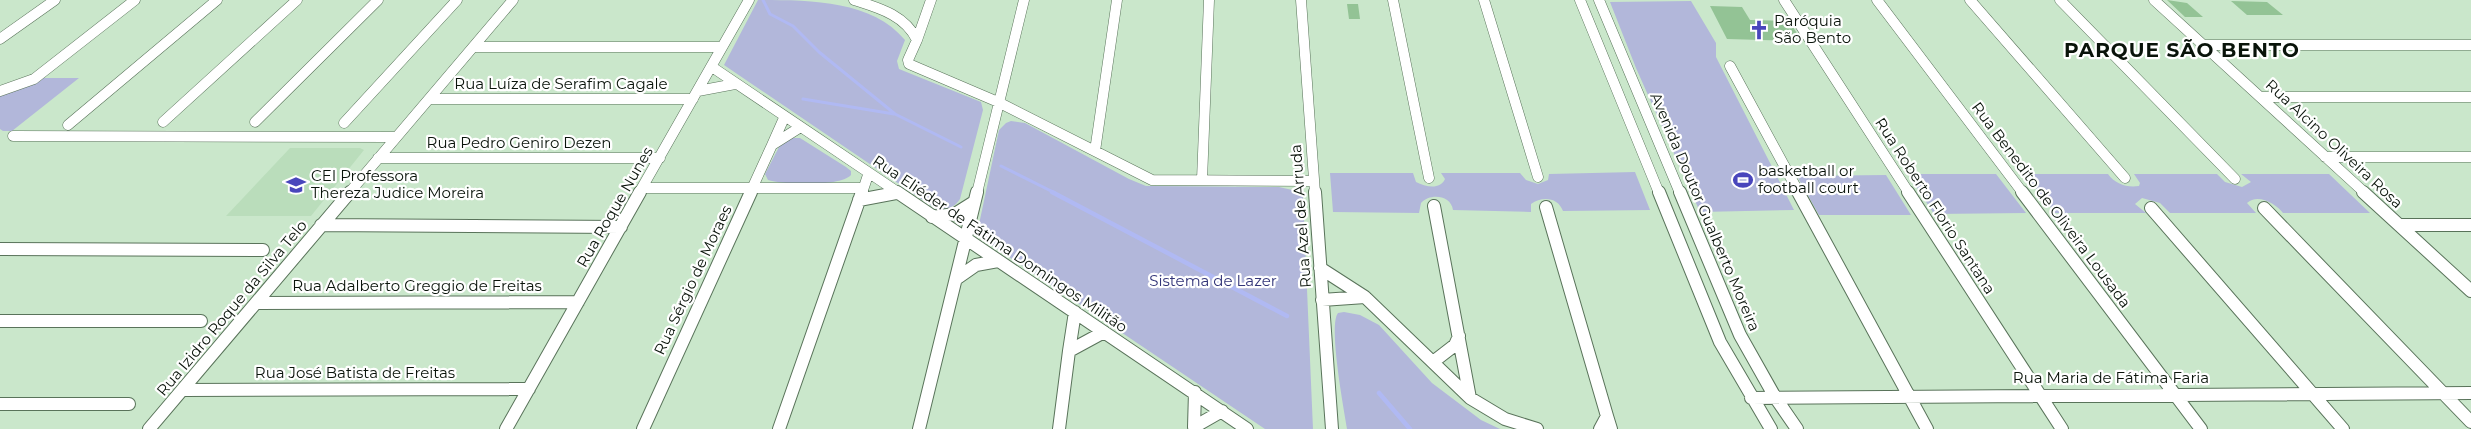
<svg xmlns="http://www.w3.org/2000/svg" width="2471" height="429" font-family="Montserrat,sans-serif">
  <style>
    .built { fill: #baddbb }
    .green { fill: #b2b7da }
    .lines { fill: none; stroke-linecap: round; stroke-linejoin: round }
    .stream-far1 { stroke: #b0b9f3; stroke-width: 3 }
    .stream { stroke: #b0b9f3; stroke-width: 4.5 }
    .building { fill: #93c395 }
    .street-far1-casing { stroke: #59735a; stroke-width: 11 }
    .street-casing { stroke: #59735a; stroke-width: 14 }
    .street-far1 { stroke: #fff; stroke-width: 10 }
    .street { stroke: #fff; stroke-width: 12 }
    .labels { text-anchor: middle; stroke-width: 4.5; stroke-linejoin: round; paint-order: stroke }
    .poi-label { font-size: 15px; fill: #09130a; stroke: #fff; text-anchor: start }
    .street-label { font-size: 15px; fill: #09130a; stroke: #fff }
    .park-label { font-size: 15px; fill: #323478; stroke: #fff }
    .district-label { font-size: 20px; font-weight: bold; letter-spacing: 1px; fill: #09130a; stroke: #fff }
  </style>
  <rect width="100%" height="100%" fill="#cae7cb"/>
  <path class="built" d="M290,148H360L364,150L311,216H226Z"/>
  <path class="green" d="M758,0C809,0 872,0 905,40L897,61L899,69L981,102L983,110L960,199C954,208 946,211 936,209L724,65Z
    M1691,1L1716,43V57L1794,210L1700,212L1636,68L1610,2Z
    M42,78H79L12,131H3L0,129V96L28,86Z
    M1011,121L1025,123L1129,179L1146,186L1279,187L1301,192L1303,196L1313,429H1265L981,238L978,229L999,130L1006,123Z
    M790,138H800L846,167L851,171V175C840,187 783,185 768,180L765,174L779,147Z
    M1635,172L1650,210L1563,211C1558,197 1542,196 1531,204V212L1453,210C1451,195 1430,193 1421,203L1419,213L1333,212L1330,173H1413L1416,182C1426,187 1440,190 1445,179L1441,173H1520L1526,180L1538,184L1548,180L1549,174Z
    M1908,174H1996L2026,213L1934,214Z
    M2025,174H2108C2115,184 2127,188 2139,186L2140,183L2134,174H2217L2225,182L2242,187L2251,182L2241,174H2329L2370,213H2283C2276,204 2258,193 2247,203L2256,213H2170L2160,203L2142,198L2135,204L2146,213H2055Z
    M1886,175L1911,215H1819L1797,176Z
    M1344,312L1360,315L1379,325L1432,383L1481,420L1500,429H1347C1344,410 1328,325 1338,313Z"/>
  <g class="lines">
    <path class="stream-far1" d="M763,0L770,14L793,26L819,52L895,114L961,147
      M803,99L894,114
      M1001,166L1055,193"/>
    <path class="stream" d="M1052,192L1287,316
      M1379,393L1410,429"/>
  </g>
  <path class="building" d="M2167,0L2187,3L2203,17H2185Z
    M2231,1L2267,2L2283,15H2247Z
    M1347,4H1358L1360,19H1349Z
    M1710,6L1742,7L1750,20L1789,21L1802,41L1727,39Z"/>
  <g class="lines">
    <defs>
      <path id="street-far1" d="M854,0C879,8 905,15 917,40L908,60L909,64L998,102L1152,180L1313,181
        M1301,0L1315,193
        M1393,0L1429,178
        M1484,0L1538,177
        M1580,0L1659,193
        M1599,0L1680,193
        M1784,0L1909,193
        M1877,0L2023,193
        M1970,0L2125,178
        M2060,0L2235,179
        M2154,0L2365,193
        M0,39L55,0
        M917,40L931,0
        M2204,45H2471
        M473,47H722
        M1730,66L1799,193
        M712,67L899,193
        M0,91L34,79L135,0
        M698,91L735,84
        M2261,97H2471
        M429,99H693
        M784,118L772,145L799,128
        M163,122L297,0
        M255,122L378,0
        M344,123L457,0
        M68,125L217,0
        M13,136L396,137
        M1095,151L1117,0
        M2325,157H2471
        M378,158H660
        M1202,180L1209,0
        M643,188H862
        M349,193L513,0
        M639,193L749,0
        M750,193L772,145
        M862,193L868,175
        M977,193L1024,0"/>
      <path id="street" d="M897,192L1247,429
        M1315,192L1332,429
        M1659,192L1720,342L1771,429
        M1680,192L1740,335L1775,397L1797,429
        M1798,192L1927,429
        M1908,192L2062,429
        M2022,192L2201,429
        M2363,192L2471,291
        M859,200L896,193
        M1434,206L1470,398
        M1546,207L1607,416
        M2151,208L2343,429
        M2264,208L2471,422
        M932,217L955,214L974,202
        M321,225L621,227
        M2399,225H2471
        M0,249L263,250
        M1320,268L1365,297L1322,300
        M956,279L976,265L998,261
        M1365,297L1470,398L1505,419L1537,429
        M256,303L578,302
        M1075,312L1069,351L1104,332
        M0,321H201
        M1433,362L1455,345L1459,336
        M182,390L529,389
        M1195,392L1194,427L1222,411
        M1751,398L2471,393
        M0,404H129
        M149,429L350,192
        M506,429L640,192
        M643,429L751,192
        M779,429L862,192
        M919,429L977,192
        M1059,429L1069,351
        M1600,429L1607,416L1611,429"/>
    </defs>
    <use href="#street-far1" class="street-far1-casing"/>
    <use href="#street" class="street-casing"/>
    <use href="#street-far1" class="street-far1"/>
    <use href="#street" class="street"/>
  </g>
  <defs>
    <symbol id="church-bare" viewBox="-9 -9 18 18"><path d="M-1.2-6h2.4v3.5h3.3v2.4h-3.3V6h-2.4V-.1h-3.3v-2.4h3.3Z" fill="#4946bc" stroke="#fff" stroke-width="2.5" paint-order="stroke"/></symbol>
    <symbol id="stadium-bare" viewBox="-9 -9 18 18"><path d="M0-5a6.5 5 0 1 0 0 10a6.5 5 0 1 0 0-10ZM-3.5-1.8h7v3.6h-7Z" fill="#4946bc" stroke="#fff" stroke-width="2.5" paint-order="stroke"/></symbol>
    <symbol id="school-bare" viewBox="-9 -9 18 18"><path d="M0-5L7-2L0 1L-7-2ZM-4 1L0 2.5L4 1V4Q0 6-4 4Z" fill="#4946bc" stroke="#fff" stroke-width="2.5" paint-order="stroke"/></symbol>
  </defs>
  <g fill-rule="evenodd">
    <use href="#church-bare" x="1745" y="16" width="28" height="28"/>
    <use href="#stadium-bare" x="1729" y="166" width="28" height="28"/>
    <use href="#school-bare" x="282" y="171" width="28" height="28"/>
  </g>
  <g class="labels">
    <g class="poi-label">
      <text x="1774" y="26">Paróquia<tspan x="1774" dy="17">São Bento</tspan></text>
      <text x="1758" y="176">basketball or<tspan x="1758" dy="17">football court</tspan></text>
      <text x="311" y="181">CEI Professora<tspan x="311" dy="17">Thereza Judice Moreira</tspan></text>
    </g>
    <g class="street-label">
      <text x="561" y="89">Rua Luíza de Serafim Cagale</text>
      <text x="519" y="148">Rua Pedro Geniro Dezen</text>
      <text transform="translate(2334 144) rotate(43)" y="5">Rua Alcino Oliveira Rosa</text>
      <text transform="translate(2051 205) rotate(53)" y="5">Rua Benedito de Oliveira Lousada</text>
      <text transform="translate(1935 206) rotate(57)" y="5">Rua Roberto Florio Santana</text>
      <text transform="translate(615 207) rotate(-60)" y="5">Rua Roque Nunes</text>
      <text transform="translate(1705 212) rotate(67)" y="5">Avenida Doutor Gualberto Moreira</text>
      <text transform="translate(1301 216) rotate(-94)" y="5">Rua Azel de Arruda</text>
      <text transform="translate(1000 244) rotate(34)" y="5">Rua Eliéder de Fátima Domingos Militão</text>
      <text transform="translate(693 280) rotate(-65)" y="5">Rua Sérgio de Moraes</text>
      <text x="417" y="291">Rua Adalberto Greggio de Freitas</text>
      <text transform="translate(232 308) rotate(-50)" y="5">Rua Izidro Roque da Silva Telo</text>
      <text x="355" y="378">Rua José Batista de Freitas</text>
      <text x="2111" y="383">Rua Maria de Fátima Faria</text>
    </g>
    <g class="park-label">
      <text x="1213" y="286">Sistema de Lazer</text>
    </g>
    <g class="district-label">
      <text x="2182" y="57">PARQUE SÃO BENTO</text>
    </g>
  </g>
</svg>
